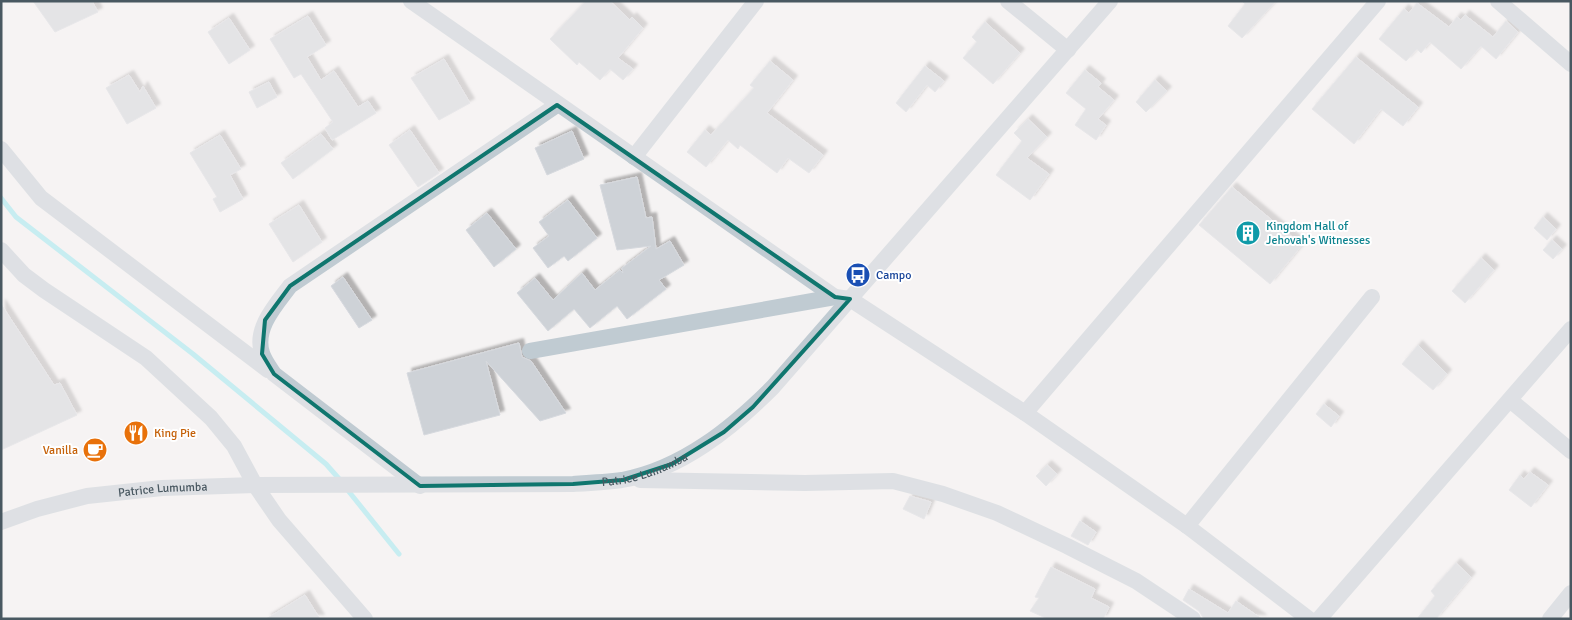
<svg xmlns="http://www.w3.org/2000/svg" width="1572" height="620" font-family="Signika,sans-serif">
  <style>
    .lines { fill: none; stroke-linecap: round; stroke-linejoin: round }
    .stream { stroke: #8ee6ef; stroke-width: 5 }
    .building { fill: #ced2d7; stroke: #d6d9de; filter: url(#shadow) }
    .minor { stroke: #c0cbd2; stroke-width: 16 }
    .marked { fill: none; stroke: #0f766e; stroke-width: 4; stroke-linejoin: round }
    .labels { text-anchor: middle; stroke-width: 4; stroke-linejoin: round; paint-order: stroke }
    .culture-label { font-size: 12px; fill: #0d838f; stroke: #fff; text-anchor: start }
    .transit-label { font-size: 12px; fill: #164399; stroke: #fff; text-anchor: start }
    .food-label { font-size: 12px; fill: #c56008; stroke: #fff; text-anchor: start }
    .street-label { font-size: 12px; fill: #495861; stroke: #fff }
  </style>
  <defs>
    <filter id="shadow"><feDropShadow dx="4.5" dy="-4.5" stdDeviation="1" flood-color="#0004"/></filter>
  </defs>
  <rect width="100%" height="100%" fill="#f5f3f3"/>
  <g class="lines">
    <path class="stream" d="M1,198L16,217L193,354L326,464L341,481
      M346,488L399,554"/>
  </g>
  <path class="building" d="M33,1H92L98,12L55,32Z
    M586,1H610L630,20L632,17L643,28L618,58L633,69L623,80L610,69L600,80L579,62L577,65L550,39Z
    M1242,1H1276L1242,38L1228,26L1245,4Z
    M1417,3L1449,27L1457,17L1461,20L1465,15L1493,37L1506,21L1518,32L1496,59L1481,46L1461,69L1430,42L1421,53L1417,49L1406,61L1379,39L1404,9L1409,13Z
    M308,16L326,45L307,57L321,80L334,71L358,107L368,101L376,113L332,140L325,128L333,122L301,74L294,78L270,39Z
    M229,18L250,50L229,64L208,32Z
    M985,22L1020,53L993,84L963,58L977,42L972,37Z
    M1356,57L1418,107L1403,126L1381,109L1354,144L1312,109Z
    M444,59L470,103L439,120L411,78Z
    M770,61L793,80L767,113L823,155L809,173L788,158L777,173L740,145L738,149L728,140L706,167L687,152L705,130L711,135L754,88L750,85Z
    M925,66L944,81L935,92L927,85L906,112L896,103Z
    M1085,70L1101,83L1098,87L1114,100L1098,119L1106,125L1096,140L1075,125L1086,109L1066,93Z
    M129,75L140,92L143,86L156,108L127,124L106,88Z
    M1155,80L1167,91L1146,112L1136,102Z
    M269,82L277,97L257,108L249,92Z
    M1028,119L1047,137L1027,158L1049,174L1030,200L996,175L1022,141L1014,133Z
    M410,130L439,173L418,187L389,145Z
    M572,131L584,159L547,175L535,148Z
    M321,134L333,149L293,179L281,163Z
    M220,135L241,169L230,175L243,199L220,212L213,199L217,197L190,153Z
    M637,177L646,218L652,217L656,249L670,241L684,265L659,280L666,289L627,319L617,306L590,328L574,309L548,331L517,293L535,278L553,300L582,273L595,290L620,270L623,273L622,268L651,246L617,250L600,185Z
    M1232,187L1302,245L1270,284L1199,225Z
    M568,200L597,238L568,261L564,256L548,268L533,248L549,236L539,222Z
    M299,205L322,242L293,262L269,224Z
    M487,213L516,249L494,267L466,230Z
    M1543,217L1556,229L1547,240L1534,228Z
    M1552,240L1562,249L1553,259L1543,250Z
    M1481,258L1494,270L1465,303L1452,291Z
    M343,277L372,320L359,328L331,286Z
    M1,304L54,385L60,383L77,415L1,450Z
    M519,343L522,357L531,361L566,413L540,421L486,361L500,415L424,435L407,373Z
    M1418,345L1447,374L1433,390L1402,364Z
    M1324,404L1339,416L1331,427L1316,414Z
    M1047,465L1057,474L1046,486L1036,476Z
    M1530,472L1548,485L1531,507L1509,490L1520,475L1524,479Z
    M910,496L931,502L924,519L903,509Z
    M1080,521L1096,532L1088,545L1071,536Z
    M1456,563L1471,577L1436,619H1417L1435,596L1431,591Z
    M1051,567L1095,589L1091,598L1109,607L1103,619H1048L1030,611L1039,598L1035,597Z
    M1189,589L1228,613L1236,601L1262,619H1204L1199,611L1183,600Z
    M305,595L320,619H266Z"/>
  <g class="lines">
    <g class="minor">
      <path d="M411,1L835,297L850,299L1025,413L1187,526L1309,619"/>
      <path d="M1008,1L1068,50"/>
      <path d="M1498,1L1571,64"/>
      <path d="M1,149L41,198L268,370"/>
      <path d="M634,157L756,1"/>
      <path d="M1,250L24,275L44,290L146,358L211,418L234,446L255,485L279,520L365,619"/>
      <path d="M530,351L835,297"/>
      <path d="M1510,400L1571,451"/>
      <path d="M1025,413L1378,1"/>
      <path d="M640,480L805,483L893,481L943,494L997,513L1067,546L1136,581L1193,619"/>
      <path d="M420,486L274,374C270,368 264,360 262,353C254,328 276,305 290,286L557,105"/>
      <path id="s1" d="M1,522L37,509L87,496L162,488L255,485L573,484C589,483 606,482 622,480C682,469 732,428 773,387L1110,1"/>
      <path d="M1187,526L1372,297"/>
      <path d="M1319,619L1571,329"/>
      <path d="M1550,619L1571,593"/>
    </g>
  </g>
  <path d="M0 0H1572V620H0ZM557,105L835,297L850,299L753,407L724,432L672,464L623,480L573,484L420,486L274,374L262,354L265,320L290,286Z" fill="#f5f3f3" fill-opacity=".55" fill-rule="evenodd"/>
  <path class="marked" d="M557,105L835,297L850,299L753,407L724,432L672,464L623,480L573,484L420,486L274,374L262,354L265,320L290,286Z"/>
  <defs>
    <symbol id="building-disc" viewBox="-11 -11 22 22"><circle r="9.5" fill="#0f9aa8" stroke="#fff"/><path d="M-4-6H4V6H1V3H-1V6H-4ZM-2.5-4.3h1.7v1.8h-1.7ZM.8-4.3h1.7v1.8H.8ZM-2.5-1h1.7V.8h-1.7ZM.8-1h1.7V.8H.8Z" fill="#fff"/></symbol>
    <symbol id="bus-disc" viewBox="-11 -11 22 22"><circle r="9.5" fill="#1a4fb4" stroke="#fff"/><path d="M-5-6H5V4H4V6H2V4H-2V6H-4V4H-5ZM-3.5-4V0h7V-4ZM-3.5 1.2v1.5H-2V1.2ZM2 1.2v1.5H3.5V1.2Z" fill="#fff"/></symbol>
    <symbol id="restaurant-disc" viewBox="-11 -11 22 22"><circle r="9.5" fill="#e8710a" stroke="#fff"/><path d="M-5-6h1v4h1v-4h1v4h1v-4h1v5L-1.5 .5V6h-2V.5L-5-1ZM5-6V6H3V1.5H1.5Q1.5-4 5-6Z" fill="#fff"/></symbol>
    <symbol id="cafe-disc" viewBox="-11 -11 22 22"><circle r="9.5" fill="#e8710a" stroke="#fff"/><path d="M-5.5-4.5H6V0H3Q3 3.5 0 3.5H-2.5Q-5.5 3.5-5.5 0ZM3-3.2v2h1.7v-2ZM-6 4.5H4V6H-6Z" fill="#fff"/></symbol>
  </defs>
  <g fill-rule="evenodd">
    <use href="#building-disc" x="1234" y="219" width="28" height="28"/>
    <use href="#bus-disc" x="844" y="261" width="28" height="28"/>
    <use href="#restaurant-disc" x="122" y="419" width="28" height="28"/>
    <use href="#cafe-disc" x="81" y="436" width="28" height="28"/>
  </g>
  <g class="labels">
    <g class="culture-label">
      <text x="1266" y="230">Kingdom Hall of<tspan x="1266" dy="14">Jehovah's Witnesses</tspan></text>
    </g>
    <g class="transit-label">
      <text x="876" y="279">Campo</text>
    </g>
    <g class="food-label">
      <text x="154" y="437">King Pie</text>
      <text x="78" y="454" text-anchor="end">Vanilla</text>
    </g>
    <g class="street-label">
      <text dy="4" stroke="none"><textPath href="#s1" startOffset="650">Patrice Lumumba</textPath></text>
      <text dy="4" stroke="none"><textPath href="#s1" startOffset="166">Patrice Lumumba</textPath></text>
    </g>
  </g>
  <rect width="1572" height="620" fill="none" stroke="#495861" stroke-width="5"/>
</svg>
